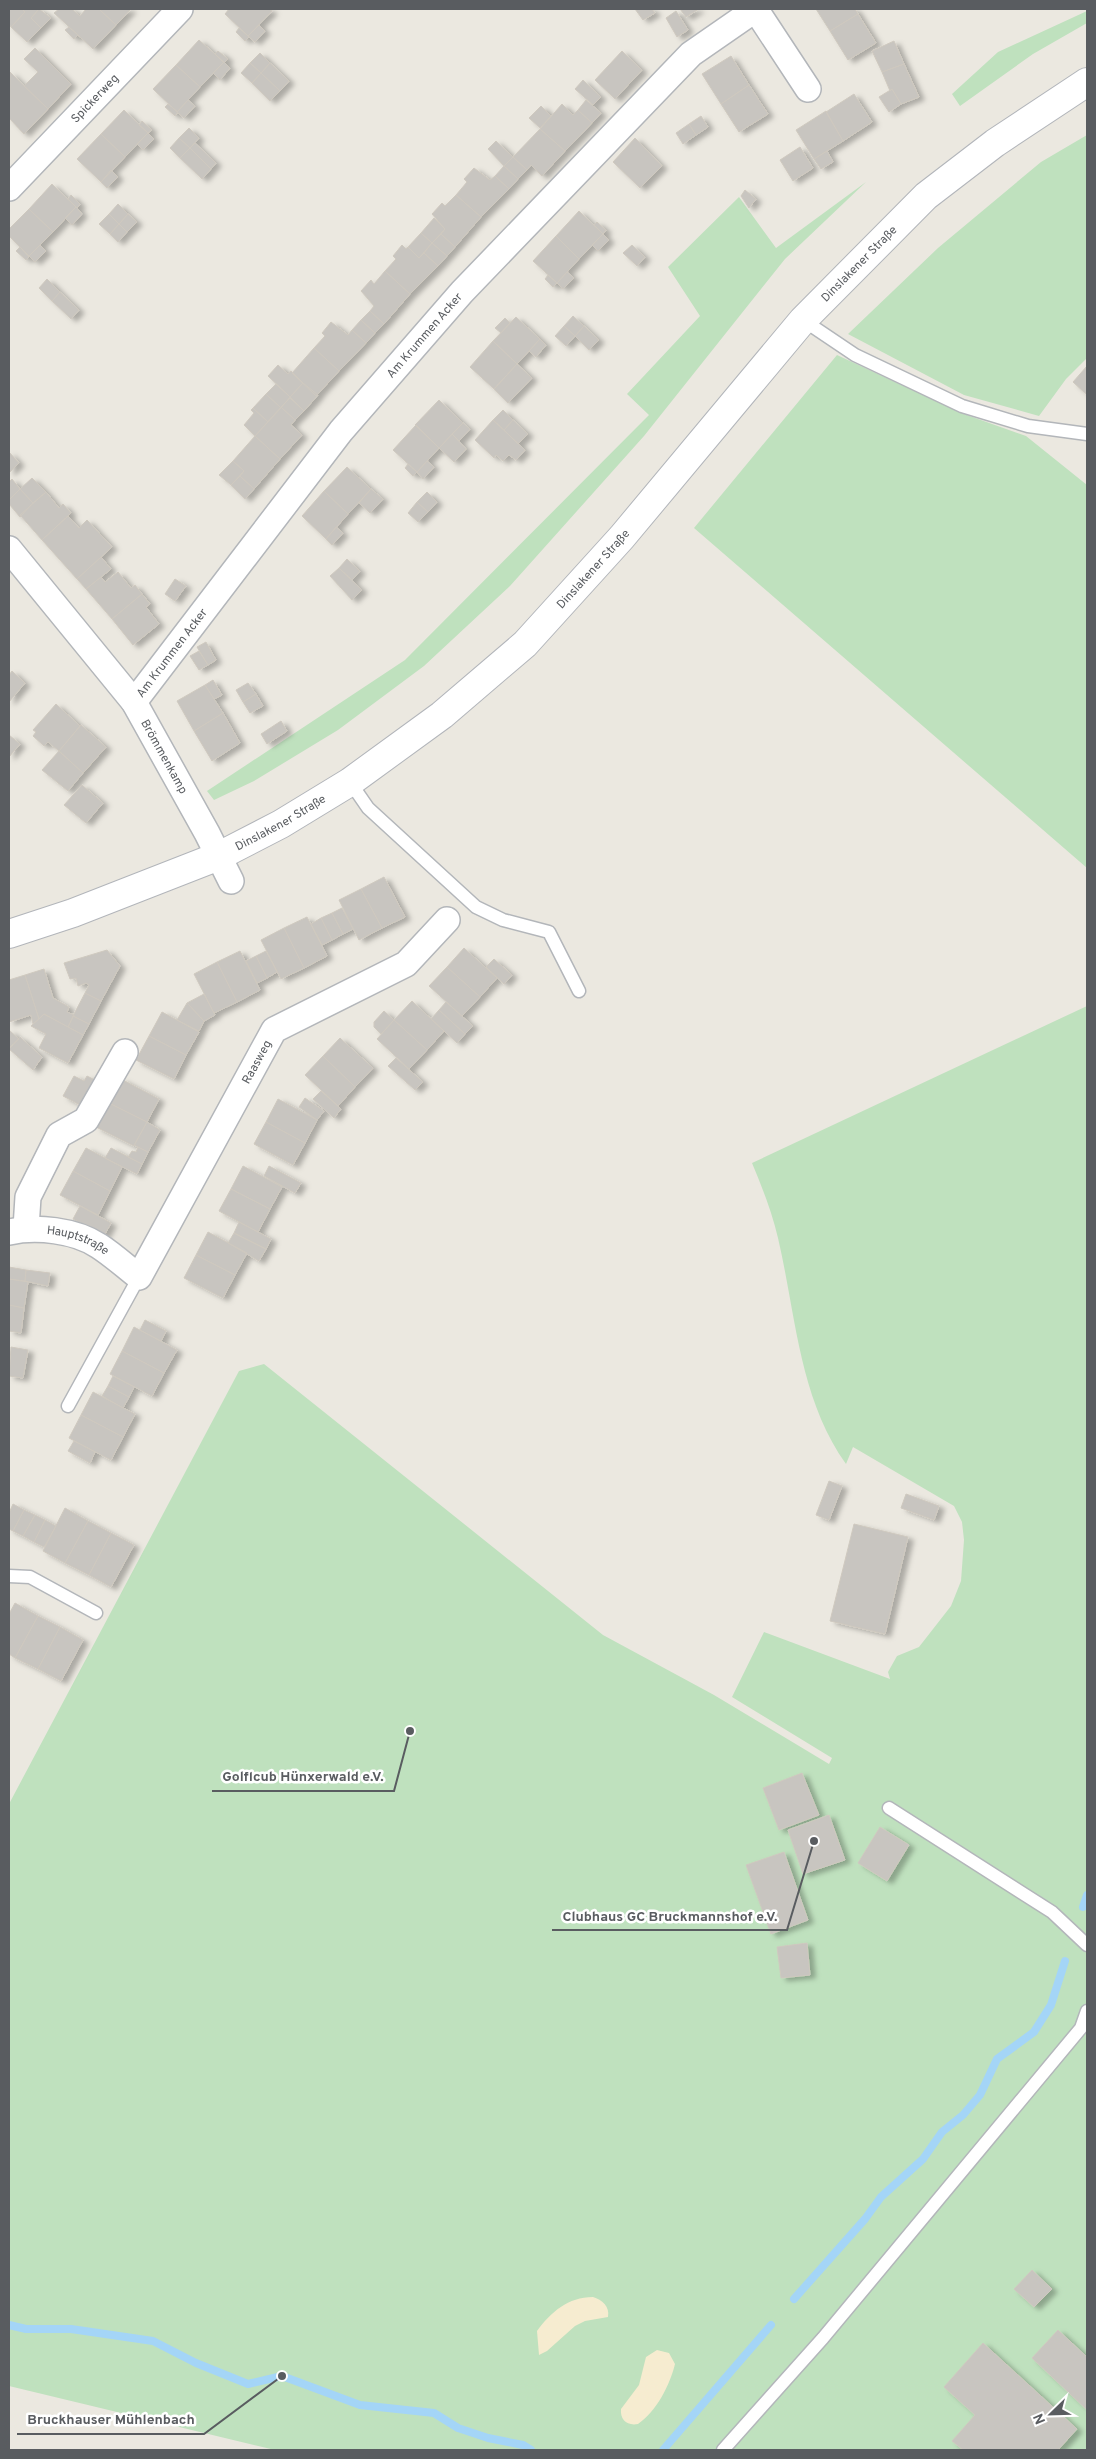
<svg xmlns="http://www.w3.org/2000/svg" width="1096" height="2459" font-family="Overpass,sans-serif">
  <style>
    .green { fill: #bfe1be }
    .sand { fill: #f6ecd0 }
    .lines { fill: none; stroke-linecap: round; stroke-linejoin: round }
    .stream { stroke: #a4d5f7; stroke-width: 8 }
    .building { fill: #c8c5c0; stroke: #cfc9bf; filter: url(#shadow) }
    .service-casing { stroke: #b3b6ba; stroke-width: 15 }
    .minor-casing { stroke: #b3b6ba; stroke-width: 28 }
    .secondary-casing { stroke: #b2b5ba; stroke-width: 30 }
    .service { stroke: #fff; stroke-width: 12 }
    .minor { stroke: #fff; stroke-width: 25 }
    .secondary { stroke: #fff; stroke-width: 28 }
    .labels { text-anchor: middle; stroke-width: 5; stroke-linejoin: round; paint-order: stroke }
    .street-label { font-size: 12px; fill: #595c60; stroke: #fff }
    .leader { fill: none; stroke: #595c60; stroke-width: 2 }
    .callout-dot { fill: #595c60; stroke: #fff; stroke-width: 2 }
    .callout-label { font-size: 14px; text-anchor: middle; font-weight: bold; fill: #595c60; stroke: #fff; stroke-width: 5; stroke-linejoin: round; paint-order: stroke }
  </style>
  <defs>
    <filter id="shadow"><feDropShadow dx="5.5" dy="3" stdDeviation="2.5" flood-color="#0004"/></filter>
  </defs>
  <rect width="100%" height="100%" fill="#ebe8e0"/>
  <path class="green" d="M1087,11V23L1033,54L960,106L952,94L998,52Z
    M1087,135V358L1066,379L1039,416L964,395L848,334L938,248L1041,162Z
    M866,182L785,259L644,436L510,586L424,666L338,730L254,781L214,800L207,791L405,660L649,415L627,394L700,316L668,267L739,197L776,248Z
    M837,355L964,414L1026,436L1087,485V868L694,528Z
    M1087,1006V2450H275L9,2386V1804L239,1371L264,1364L603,1635L714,1695L829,1764L832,1758L732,1697L764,1632L890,1679L888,1672L897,1656L919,1647L951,1606L961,1581L964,1540L962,1522L954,1506L853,1447L846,1464C799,1398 796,1315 778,1238C772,1212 762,1187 752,1163Z"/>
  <path class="sand" d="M593,2297C602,2300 610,2306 608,2317L585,2321L575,2326L547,2351L539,2355L537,2331C551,2312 568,2297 593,2297Z
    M657,2350L669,2353L675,2364C670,2385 656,2412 638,2424C627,2426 620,2420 621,2409L639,2385L646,2357Z"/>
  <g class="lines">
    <path class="stream" d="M1083,1907L1087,1895
      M794,2299L865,2219L881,2197L923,2159L942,2132L963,2115L980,2095L997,2059L1034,2032L1051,2005L1065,1961
      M9,2325L26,2329H71L153,2341L196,2363L248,2384L282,2376L360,2405L434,2413L458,2428L488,2438L523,2445L531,2450
      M663,2450L771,2325"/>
  </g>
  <path class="building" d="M9,9H22L25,12L11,27L9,24Z
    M22,9H39L31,18L41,28L27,42L11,27L25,12Z
    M39,9L51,18L41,28L31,18Z
    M59,9H72L80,16L86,9H99L116,25L93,49L54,13Z
    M99,9H131L116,25Z
    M229,9H269L272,11L248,36L225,14Z
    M635,9H652L655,13L643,20Z
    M680,9H699L686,17Z
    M816,9H855L858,14L830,31Z
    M676,11L688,30L677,37L666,18Z
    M858,14L876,43L848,60L830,31Z
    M259,25L265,31L255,42L248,36Z
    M69,27L78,35L74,39L65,30Z
    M239,28L249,37L245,41L236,32Z
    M199,40L224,62L200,87L176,65Z
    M894,41L904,64L882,72L872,51Z
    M35,48L71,84L48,109L24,86L38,72L24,59Z
    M218,51L228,59L224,63L215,54Z
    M622,51L642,70L615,99L595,80Z
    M260,53L270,63L261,73L250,63Z
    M731,56L749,85L721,104L702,74Z
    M224,62L230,68L220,80L213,73Z
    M250,63L261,73L252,83L241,73Z
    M270,63L289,81L280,91L261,73Z
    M904,64L919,97L901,104L892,89L890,91L882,72Z
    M176,65L200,87L177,112L153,89Z
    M10,72L48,109L24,134L9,118Z
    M261,73L280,91L270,101L252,83Z
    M583,80L601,97L593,105L575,89Z
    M749,85L768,114L739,132L721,104Z
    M892,89L901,104L889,112L879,97Z
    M854,94L872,122L843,141L826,112Z
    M188,100L195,106L184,118L177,112Z
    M586,100L601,113L592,123L578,110Z
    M168,104L178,112L175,116L165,107Z
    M562,104L573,115L578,110L592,123L565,151L540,129Z
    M541,106L551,116L540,128L529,118Z
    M124,110L148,133L125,157L101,134Z
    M826,111L843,141L814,159L796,130Z
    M701,116L708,127L696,135L689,124Z
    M142,121L152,130L148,133L139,125Z
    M689,124L696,135L683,144L676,133Z
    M189,128L199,138L190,148L179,138Z
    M540,129L565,151L542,176L531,165L527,170L513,157Z
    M148,133L154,139L143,150L137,144Z
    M101,134L125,157L101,182L77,159Z
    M179,138L190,148L180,158L170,148Z
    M635,138L662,166L640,188L613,162Z
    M496,141L513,157L504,166L488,149Z
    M195,143L216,163L211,169L190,148Z
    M800,147L813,168L793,181L780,160Z
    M190,148L211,169L202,179L180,158Z
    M827,151L833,162L821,169L814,159Z
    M513,157L527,170L518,179L504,166Z
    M504,166L518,179L509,189L495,176Z
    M474,168L490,180L495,176L509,189L481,217L456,195L467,182L464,179Z
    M111,170L118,177L107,188L101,182Z
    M52,184L76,207L53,232L29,209Z
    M745,190L756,199L749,208L741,196Z
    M71,195L80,204L77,208L68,199Z
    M456,195L481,217L455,247L441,234L445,229L432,214L442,203L445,206Z
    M118,204L128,214L119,224L109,214Z
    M76,207L82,214L72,225L65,218Z
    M29,209L53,232L29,256L9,236V229Z
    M579,211L603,234L579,259L556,236Z
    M109,214L119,224L110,234L99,224Z
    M128,214L137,222L127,232L119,224Z
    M434,218L445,229L432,243L421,233Z
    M597,222L606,230L603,234L594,225Z
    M119,224L127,232L118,242L110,234Z
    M421,233L432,243L419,258L408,247Z
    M441,234L455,247L447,256L432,243Z
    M603,234L609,240L598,251L592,245Z
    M556,236L579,259L557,283L533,261Z
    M432,243L447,256L438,266L424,253Z
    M40,245L46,251L35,262L29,256Z
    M402,245L406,249L408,247L419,258L424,253L438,266L410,294L385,271L396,259L393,256Z
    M632,245L645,257L637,266L623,253Z
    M20,247L29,257L26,260L16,251Z
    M385,271L410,294L384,324L370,311L374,306L361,291L371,280L374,284Z
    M567,272L574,278L563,289L557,283Z
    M548,275L557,283L553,287L545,279Z
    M47,279L60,292L52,301L39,288Z
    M60,292L79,310L71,319L52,301Z
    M370,311L384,324L375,333L361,320Z
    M573,316L584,326L575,336L564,326Z
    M516,317L540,339L517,364L493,341Z
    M505,318L510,323L501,333L495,328Z
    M361,320L375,333L366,343L352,330Z
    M331,322L348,335L352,330L366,343L339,371L314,348L325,336L322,333Z
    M564,326L575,336L566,346L555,336Z
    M584,326L599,340L589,350L575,336Z
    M540,339L546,345L536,357L529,351Z
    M493,341L517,364L494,389L470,367Z
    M314,348L339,371L316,396L292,373Z
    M517,364L532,378L508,403L494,389Z
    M278,365L288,374L291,371L303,383L290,397L268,376Z
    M1087,366V395L1073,382Z
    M303,383L318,395L304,411L290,397Z
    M276,384L290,397L281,408L266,394Z
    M266,394L281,408L268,422L253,408Z
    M290,398L304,411L295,420L281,407Z
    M439,400L463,423L439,448L415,425Z
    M281,407L295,420L291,425L302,435L280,459L255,436Z
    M253,408L268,422L255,436L244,425L254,413L251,410Z
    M503,410L513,420L504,430L493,420Z
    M493,420L525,450L516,460L509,455L503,461L496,455L494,458L475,440Z
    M513,420L528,434L518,444L504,430Z
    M463,423L470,429L459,441L452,434Z
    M416,425L439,448L417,472L393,450Z
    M452,434L466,449L454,462L439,448Z
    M255,436L280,459L254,489L240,476L244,471L233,461Z
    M9,452L19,463L9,473Z
    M233,461L244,471L231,485L219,475Z
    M427,461L434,467L423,479L417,472Z
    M408,464L417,472L413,476L405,468Z
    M347,467L371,489L348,514L324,491Z
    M240,476L254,489L245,499L231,485Z
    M32,478L46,492L33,503L20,489Z
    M12,479L20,489L9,500V482Z
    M20,489L33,503L20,517L9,504V500Z
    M371,489L383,499L370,513L359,503Z
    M324,491L348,514L326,539L302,516Z
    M46,492L59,508L63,504L71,513L42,540L20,515Z
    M427,492L437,502L428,512L417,502Z
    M417,502L428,512L418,522L408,513Z
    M68,516L79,528L87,520L112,547L77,579L42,540Z
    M336,527L343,533L332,545L326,539Z
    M101,557L111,569L86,589L77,579Z
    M347,559L360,571L352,580L339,568Z
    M339,568L362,590L352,600L330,576Z
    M118,572L131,588L135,585L142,594L112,619L86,589L101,577L105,582Z
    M175,579L186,586L175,601L165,594Z
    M142,594L150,604L146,607L159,624L133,645L112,619Z
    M206,642L216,660L208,665L197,647Z
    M199,651L208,665L199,670L190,656Z
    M12,671L25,683L9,702V675Z
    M213,680L222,695L214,699L205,685Z
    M248,683L256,694L243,702L236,690Z
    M205,685L223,713L194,731L177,701Z
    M256,694L263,706L250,713L243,702Z
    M56,704L80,726L59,751L48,742L44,746L33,736L36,732L33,730Z
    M223,713L240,743L212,761L194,731Z
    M281,721L287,731L267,744L261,734Z
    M81,725L106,747L83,773L59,751Z
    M9,735L20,744L9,757Z
    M59,751L83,773L68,791L42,770Z
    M82,785L103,803L86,823L64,805Z
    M384,877L405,917L382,928L361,889Z
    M361,889L382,928L359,940L339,900Z
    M342,908L353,929L343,934L332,913Z
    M332,913L343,934L332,940L321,918Z
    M307,917L327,956L304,968L284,928Z
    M321,918L332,940L322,945L311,924Z
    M284,928L304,968L281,979L261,940Z
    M464,948L497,978L480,997L447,967Z
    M107,950L120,966L101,1001L85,993L89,985L86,983L78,986L76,978L70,979L64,963Z
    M240,951L260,990L237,1002L217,962Z
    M266,951L277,972L267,978L256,956Z
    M256,956L267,978L257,983L246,961Z
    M494,959L512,975L504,984L486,967Z
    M217,962L237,1002L214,1013L194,974Z
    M447,967L480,997L462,1016L429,986Z
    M44,969L53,998L69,1007L67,1012L74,1015L68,1027L44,1014L39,1019L25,975Z
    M25,975L39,1019L33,1024L31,1015L9,1022V980Z
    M85,993L101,1001L89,1024L73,1016Z
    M204,994L215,1015L204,1021L187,1003Z
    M412,1001L444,1031L427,1050L394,1020Z
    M446,1002L473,1026L465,1034L439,1010Z
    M187,1003L204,1021L199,1031L177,1020Z
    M439,1010L465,1034L457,1043L431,1019Z
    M384,1011L394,1020L381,1034L374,1027V1022Z
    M162,1012L199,1032L186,1055L149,1036Z
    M44,1014L83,1035L68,1063L39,1048L46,1034L31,1026Z
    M73,1016L89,1024L83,1035L68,1027Z
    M394,1020L427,1050L409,1069L377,1039Z
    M9,1030L19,1039L9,1048Z
    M149,1036L186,1055L174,1079L136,1060Z
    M20,1037L42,1057L33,1070L9,1049Z
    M340,1038L373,1068L355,1087L323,1056Z
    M323,1056L355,1087L338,1106L305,1075Z
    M396,1058L423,1082L415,1090L388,1066Z
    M74,1076L84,1081L87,1076L97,1081L84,1107L63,1096Z
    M121,1079L159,1099L147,1122L109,1103Z
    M321,1091L341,1109L334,1118L313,1099Z
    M305,1098L324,1111L317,1120L299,1107Z
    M278,1099L317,1120L305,1143L266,1122Z
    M109,1103L147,1122L134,1146L96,1127Z
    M147,1122L160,1130L148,1152L134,1145Z
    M266,1122L305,1143L293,1165L254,1144Z
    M138,1147L148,1152L142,1164L128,1157L132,1151L136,1152Z
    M86,1148L122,1167L110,1191L73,1171Z
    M111,1148L142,1164L137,1174L105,1158Z
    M243,1166L282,1187L270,1209L231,1189Z
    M269,1166L301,1183L295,1193L264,1176Z
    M73,1171L110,1191L98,1215L60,1195Z
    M231,1189L270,1209L258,1232L219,1211Z
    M80,1206L111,1223L104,1236L73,1219Z
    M239,1222L271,1239L266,1249L234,1233Z
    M208,1232L247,1253L235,1275L196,1255Z
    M234,1233L266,1249L259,1261L228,1243Z
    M196,1255L235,1275L223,1298L184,1278Z
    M9,1267L26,1270L25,1281L9,1279Z
    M26,1270L50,1273L48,1286L25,1281Z
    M9,1279L28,1282L24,1308L9,1305Z
    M9,1305L24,1308L21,1333L9,1331Z
    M145,1320L166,1331L161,1341L140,1330Z
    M134,1327L177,1350L164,1373L122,1351Z
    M11,1347L28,1350L23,1378L9,1376Z
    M122,1351L164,1373L152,1396L110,1374Z
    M113,1376L134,1387L129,1397L108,1386Z
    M108,1386L129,1397L123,1408L102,1396Z
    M93,1392L135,1414L123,1437L81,1415Z
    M81,1415L123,1437L111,1460L69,1438Z
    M74,1441L95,1452L90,1463L68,1451Z
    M829,1481L842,1486L829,1520L816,1515Z
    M906,1494L939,1506L934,1520L901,1508Z
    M13,1504L24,1510L13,1531L9,1529V1513Z
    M65,1508L88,1521L65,1563L43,1551Z
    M24,1510L35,1515L23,1536L13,1531Z
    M35,1515L45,1520L34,1542L23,1536Z
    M45,1520L56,1526L44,1547L34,1542Z
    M88,1521L111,1533L89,1575L65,1563Z
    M854,1524L908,1537L885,1634L830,1621Z
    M111,1533L134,1545L111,1587L89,1575Z
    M15,1603L38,1616L15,1658L9,1654V1614Z
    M38,1616L60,1627L38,1669L15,1658Z
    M60,1627L83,1640L61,1681L38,1669Z
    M802,1773L819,1815L779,1830L763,1788Z
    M829,1815L845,1860L803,1874L788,1830Z
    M880,1827L909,1845L887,1881L858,1863Z
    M784,1852L808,1920L771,1934L746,1865Z
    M807,1943L810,1975L781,1978L777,1947Z
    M1032,2270L1052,2289L1034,2307L1014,2289Z
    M1058,2330L1087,2357V2410L1032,2358Z
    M983,2343L1077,2429L1058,2450H963L952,2441L975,2415L944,2387Z"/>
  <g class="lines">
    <defs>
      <path id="service" d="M803,320L855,355L962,406L1028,426L1087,434
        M350,782L368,808L476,907L503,920L549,932L579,991
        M68,1406L139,1277
        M9,1576L30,1577L96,1613
        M889,1808L1052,1912L1087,1945
        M723,2450L823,2338L1081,2028L1087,2011"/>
      <g id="minor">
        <path d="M756,10L808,89"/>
        <path id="s1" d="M9,188L180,9"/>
        <path id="s2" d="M9,549L134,702L207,833L231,881"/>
        <path id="s3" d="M134,702L341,431L462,292L691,54L756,9"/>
        <path d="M26,1228L28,1197L59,1135L86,1120L125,1052"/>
        <path id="s4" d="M9,1232C36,1226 75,1230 99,1246C113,1255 126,1267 139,1277L274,1030L406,964L447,920"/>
      </g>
      <g id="secondary">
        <path id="s5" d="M9,934L73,913L219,856L281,824L350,782L442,715L525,644L622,537L803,320L926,196L995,143L1087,82"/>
      </g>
    </defs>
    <use href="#service" class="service-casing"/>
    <use href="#minor" class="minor-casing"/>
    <use href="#secondary" class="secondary-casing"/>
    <use href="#service" class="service"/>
    <use href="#minor" class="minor"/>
    <use href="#secondary" class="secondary"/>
  </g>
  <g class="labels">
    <g class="street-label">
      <text dy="4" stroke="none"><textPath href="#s1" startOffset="124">Spickerweg</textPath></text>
      <text dy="4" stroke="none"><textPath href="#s5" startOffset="1104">Dinslakener Straße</textPath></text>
      <text dy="4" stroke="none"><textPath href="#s3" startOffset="468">Am Krummen Acker</textPath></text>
      <text dy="4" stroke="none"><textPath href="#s5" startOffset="699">Dinslakener Straße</textPath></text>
      <text dy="4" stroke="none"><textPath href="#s3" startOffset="62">Am Krummen Acker</textPath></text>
      <text dy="4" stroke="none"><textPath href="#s2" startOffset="260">Brömmenkamp</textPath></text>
      <text dy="4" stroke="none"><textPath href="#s5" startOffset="294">Dinslakener Straße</textPath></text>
      <text dy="4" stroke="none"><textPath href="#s4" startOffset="389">Raasweg</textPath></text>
      <text dy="4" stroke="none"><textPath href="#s4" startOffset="71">Hauptstraße</textPath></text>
    </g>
  </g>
  <path class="leader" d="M410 1731L394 1791H212M814 1841L787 1930H552M282 2376L204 2434H17"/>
  <g class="callout-dot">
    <circle cx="410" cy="1731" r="5"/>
    <circle cx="814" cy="1841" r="5"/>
    <circle cx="282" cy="2376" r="5"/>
  </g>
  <g class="callout-label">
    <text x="303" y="1781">Golflcub Hünxerwald e.V.</text>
    <text x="670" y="1921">Clubhaus GC Bruckmannshof e.V.</text>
    <text x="111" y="2424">Bruckhauser Mühlenbach</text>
  </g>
  <rect width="1096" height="2459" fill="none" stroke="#595c60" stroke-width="20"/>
  <g transform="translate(1051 2414) rotate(247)" stroke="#ffffff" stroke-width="4" paint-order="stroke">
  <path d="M0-4L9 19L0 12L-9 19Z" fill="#595c60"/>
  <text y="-8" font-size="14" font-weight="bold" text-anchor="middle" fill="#595c60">N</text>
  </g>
</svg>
